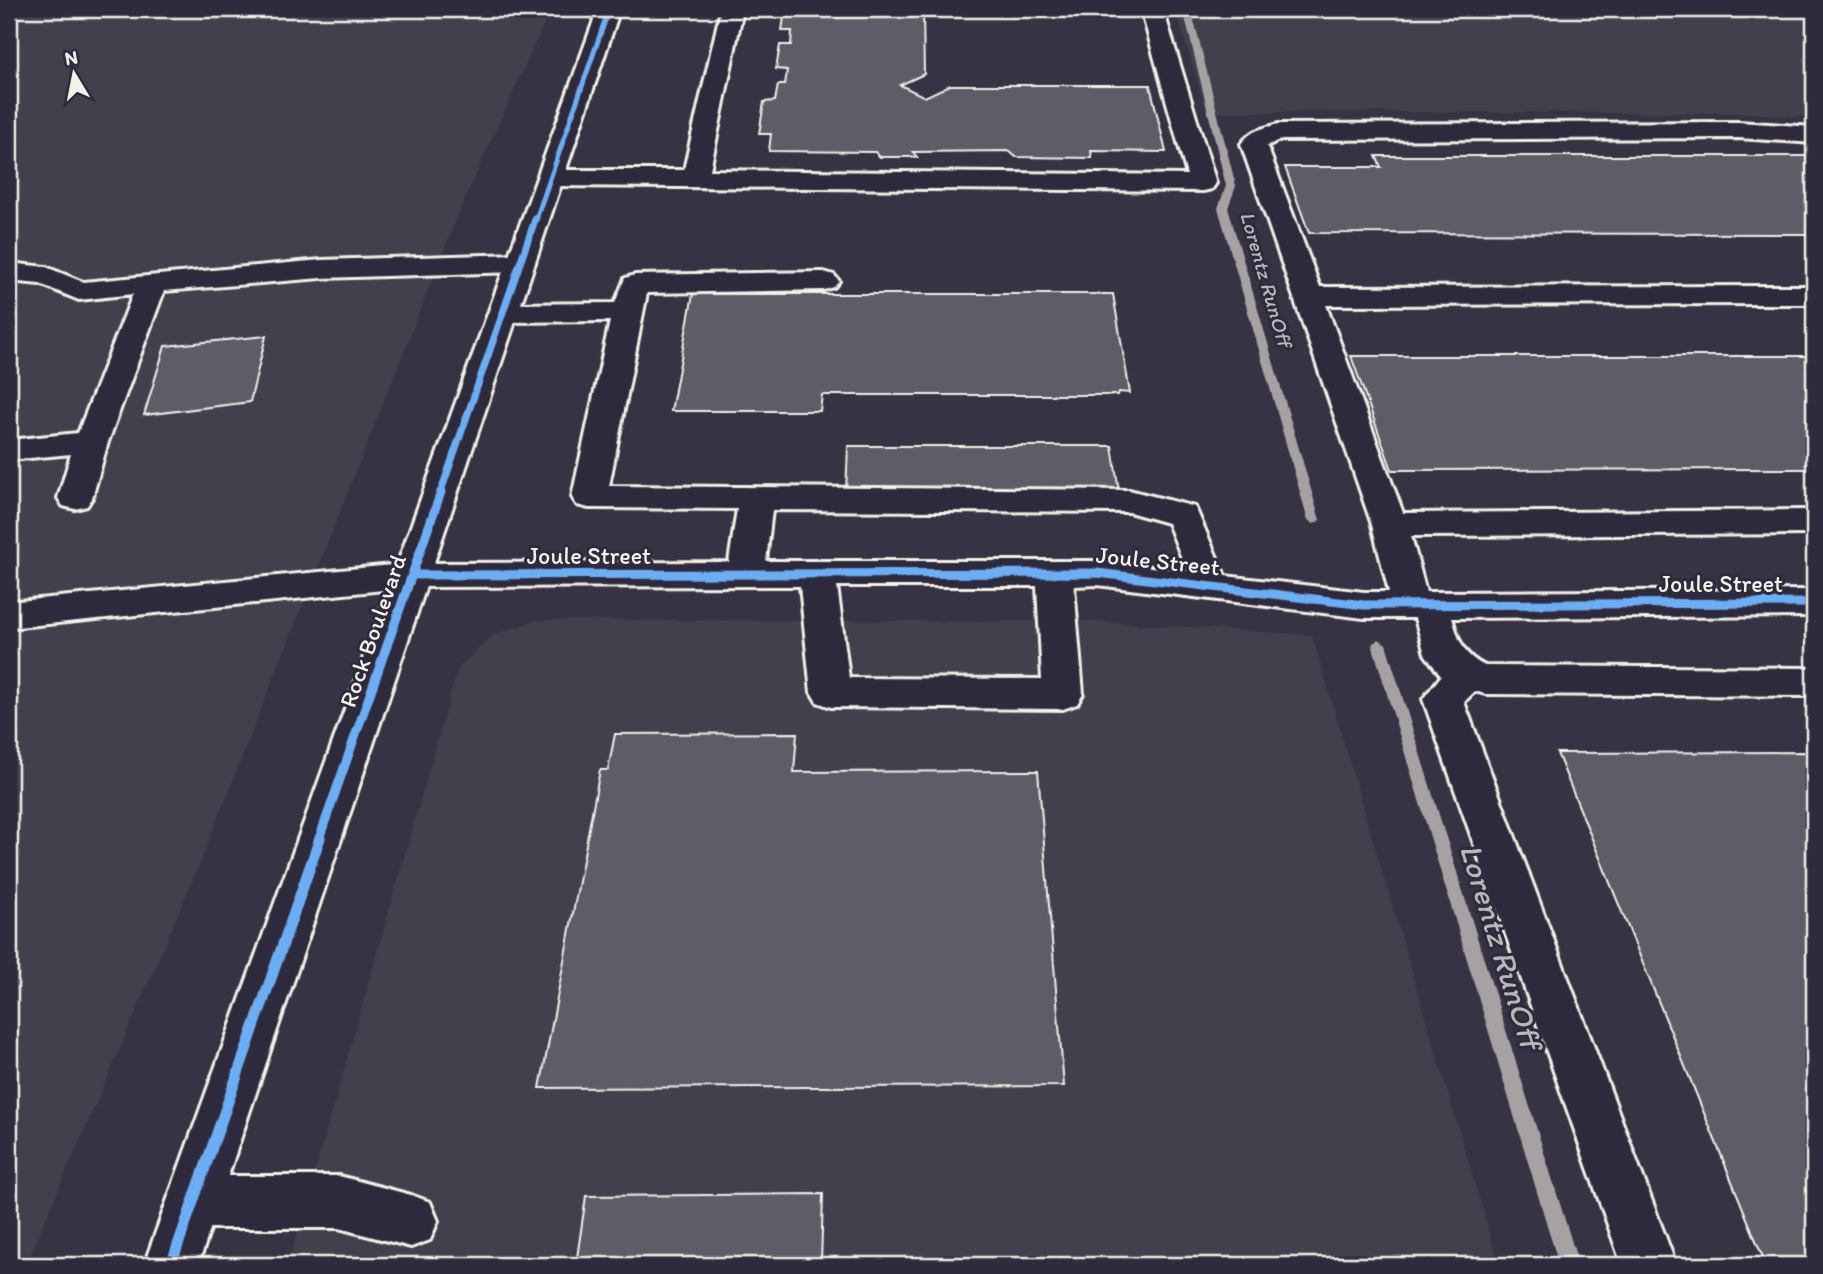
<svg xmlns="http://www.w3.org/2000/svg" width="1823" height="1274" font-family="Itim,sans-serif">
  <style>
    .built { fill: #433f4e }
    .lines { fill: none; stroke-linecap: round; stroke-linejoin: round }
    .stream { fill: #a6a2a4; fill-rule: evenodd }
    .building { fill: #5f5c67; stroke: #f4f1e8; stroke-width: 2 }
    .minor-casing { stroke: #f4f1e8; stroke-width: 6 }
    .major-casing { stroke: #f4f1e8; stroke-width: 6 }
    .minor { fill: #2f2a3d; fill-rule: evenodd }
    .major { fill: #2f2a3d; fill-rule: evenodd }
    .cycleway-far3-casing { stroke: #2f2a3d; stroke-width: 8 }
    .cycleway-far2-casing { stroke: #2f2a3d; stroke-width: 10 }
    .cycleway-far1-casing { stroke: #2f2a3d; stroke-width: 13 }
    .cycleway-casing { stroke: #2f2a3d; stroke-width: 16 }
    .cycleway-far3 { stroke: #6dadf4; stroke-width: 5 }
    .cycleway-far2 { stroke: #6dadf4; stroke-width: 7 }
    .cycleway-far1 { stroke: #6dadf4; stroke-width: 9 }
    .cycleway { stroke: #6dadf4; stroke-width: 11 }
    .labels { text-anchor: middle; stroke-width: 6; stroke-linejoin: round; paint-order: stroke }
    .far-water-label { font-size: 21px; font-style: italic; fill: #bab6b5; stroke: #2f2a3d }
    .street-label { font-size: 24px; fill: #f4f1e8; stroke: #2f2a3d }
    .near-water-label { font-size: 32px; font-style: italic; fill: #bab6b5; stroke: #2f2a3d }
  </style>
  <rect width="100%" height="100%" fill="#373244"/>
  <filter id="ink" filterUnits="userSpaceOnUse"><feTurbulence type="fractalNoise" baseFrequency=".0143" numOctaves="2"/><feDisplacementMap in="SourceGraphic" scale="14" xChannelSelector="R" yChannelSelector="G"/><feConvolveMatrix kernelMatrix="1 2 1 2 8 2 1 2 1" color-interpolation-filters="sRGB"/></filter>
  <g filter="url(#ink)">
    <path class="built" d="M9,9H551L463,203L196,873L26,1265H9Z
      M1175,9H1814V118L1751,113L1207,112Z
      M536,620L1090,621L1312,635L1499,1265H288L458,668L493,635Z"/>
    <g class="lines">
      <path class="stream" d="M1183,9H1191L1236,186L1228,208L1320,520L1314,524L1308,520L1218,208L1226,186Z
        M1379,639L1386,644L1579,1265H1559L1372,644Z"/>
    </g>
    <path class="building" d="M785,9H923L924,74L900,85L925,97L950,85H1150L1166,152L1091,151L1092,158L1016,157L1009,151L913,152L917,157H880L875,152L769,151L771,134H759L764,102L775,101L778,85H785L787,70L776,69L780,45H791L792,31H782Z
      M1376,156H1814V234L1309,233L1285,167H1381Z
      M693,294H1113L1130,393L1119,392L1118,395H822L820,411H671Z
      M266,336L250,402L144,415L165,346Z
      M1351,356H1814V469L1392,470Z
      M848,446H1112L1119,491L846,492Z
      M797,733L794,772L1038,771L1064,1086L540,1088L600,770H608L615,734Z
      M1814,752V1265H1766L1557,753Z
      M823,1194L821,1265H576L586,1196Z"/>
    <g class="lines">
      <defs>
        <path id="minor" d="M721,9H743L710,170L1187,175L1141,9H1163L1216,183L1212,189L1203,191L550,186L541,184L537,178L541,172L550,170H684Z
          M1738,122L1814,127V143L1738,138L1279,140L1267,146L1320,287L1814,286V304L1326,305L1403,513L1814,510V534L1411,536L1426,592L1814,590V616L1452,618C1459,640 1462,655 1485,666L1814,668V696L1485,694L1475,691L1464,702L1676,1265H1622L1423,699L1441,676L1425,654L1415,618H1364L1097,585L1074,586L1083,694L1077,704L1063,709L831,707L817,702L811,692L800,586L413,587L18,627L9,625V599L18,601L413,563L729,562L737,509L589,508L577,505L572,497L610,321L504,322L493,319L489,313L493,307L504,304L615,303L625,278L635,275L824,272L834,275L839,281L834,287L824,290L647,293L609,486L1129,490L1195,507L1225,576L1364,592H1389L1372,525L1241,144C1251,130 1263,128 1279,124ZM772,510L1129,512L1168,523L1187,571L1097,561H766ZM837,586H1037L1042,679L849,678Z
          M521,254L531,257L535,263L531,269L521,272L321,278L164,291L108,442L92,498L87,506L75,509L63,506L58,498L71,454L9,460V440L78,433L133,294L79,300L40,284L9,281V263L46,267L83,282L321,260Z
          M194,1176H339L411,1195L430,1202L438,1221L430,1240L411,1247L339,1228H194L175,1220L167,1202L175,1184Z"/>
        <path id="major" d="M598,9H620L198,1265H144Z"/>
      </defs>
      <use href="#minor" class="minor-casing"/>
      <use href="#major" class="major-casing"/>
      <use href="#minor" class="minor"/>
      <use href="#major" class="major"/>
      <defs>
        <path id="cycleway-far3" d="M536,219L609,9"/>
        <path id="cycleway-far2" d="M440,494L536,217"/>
        <path id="cycleway-far1" d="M413,575L1097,573L1364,605L1814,603
          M319,839L441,492"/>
        <path id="cycleway" d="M171,1265L320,838"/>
      </defs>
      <use href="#cycleway-far3" class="cycleway-far3-casing"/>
      <use href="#cycleway-far2" class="cycleway-far2-casing"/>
      <use href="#cycleway-far1" class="cycleway-far1-casing"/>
      <use href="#cycleway" class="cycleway-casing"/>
      <use href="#cycleway-far3" class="cycleway-far3"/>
      <use href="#cycleway-far2" class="cycleway-far2"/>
      <use href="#cycleway-far1" class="cycleway-far1"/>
      <use href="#cycleway" class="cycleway"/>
    </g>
  </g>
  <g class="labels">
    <g class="far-water-label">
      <text transform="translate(1266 279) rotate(74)" y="7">Lorentz RunOff</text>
    </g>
    <g class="street-label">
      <text x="589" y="564">Joule Street</text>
      <text transform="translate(1158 561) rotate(6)" y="8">Joule Street</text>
      <text x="1721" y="592">Joule Street</text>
      <text transform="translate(373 631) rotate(-71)" y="8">Rock Boulevard</text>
    </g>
    <g class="near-water-label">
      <text transform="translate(1501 946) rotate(73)" y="11">Lorentz RunOff</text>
    </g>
  </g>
  <rect width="1823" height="1274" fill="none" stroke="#2f2a3d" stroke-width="35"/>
  <rect x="18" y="18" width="1788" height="1239" fill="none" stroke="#f4f1e8" stroke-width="2.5" filter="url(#ink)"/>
  <g transform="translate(74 74) rotate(350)" stroke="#2f2a3d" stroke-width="5" paint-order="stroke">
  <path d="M0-5L12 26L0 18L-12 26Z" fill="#f4f1e8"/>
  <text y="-10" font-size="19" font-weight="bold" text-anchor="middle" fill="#f4f1e8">N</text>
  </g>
</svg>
